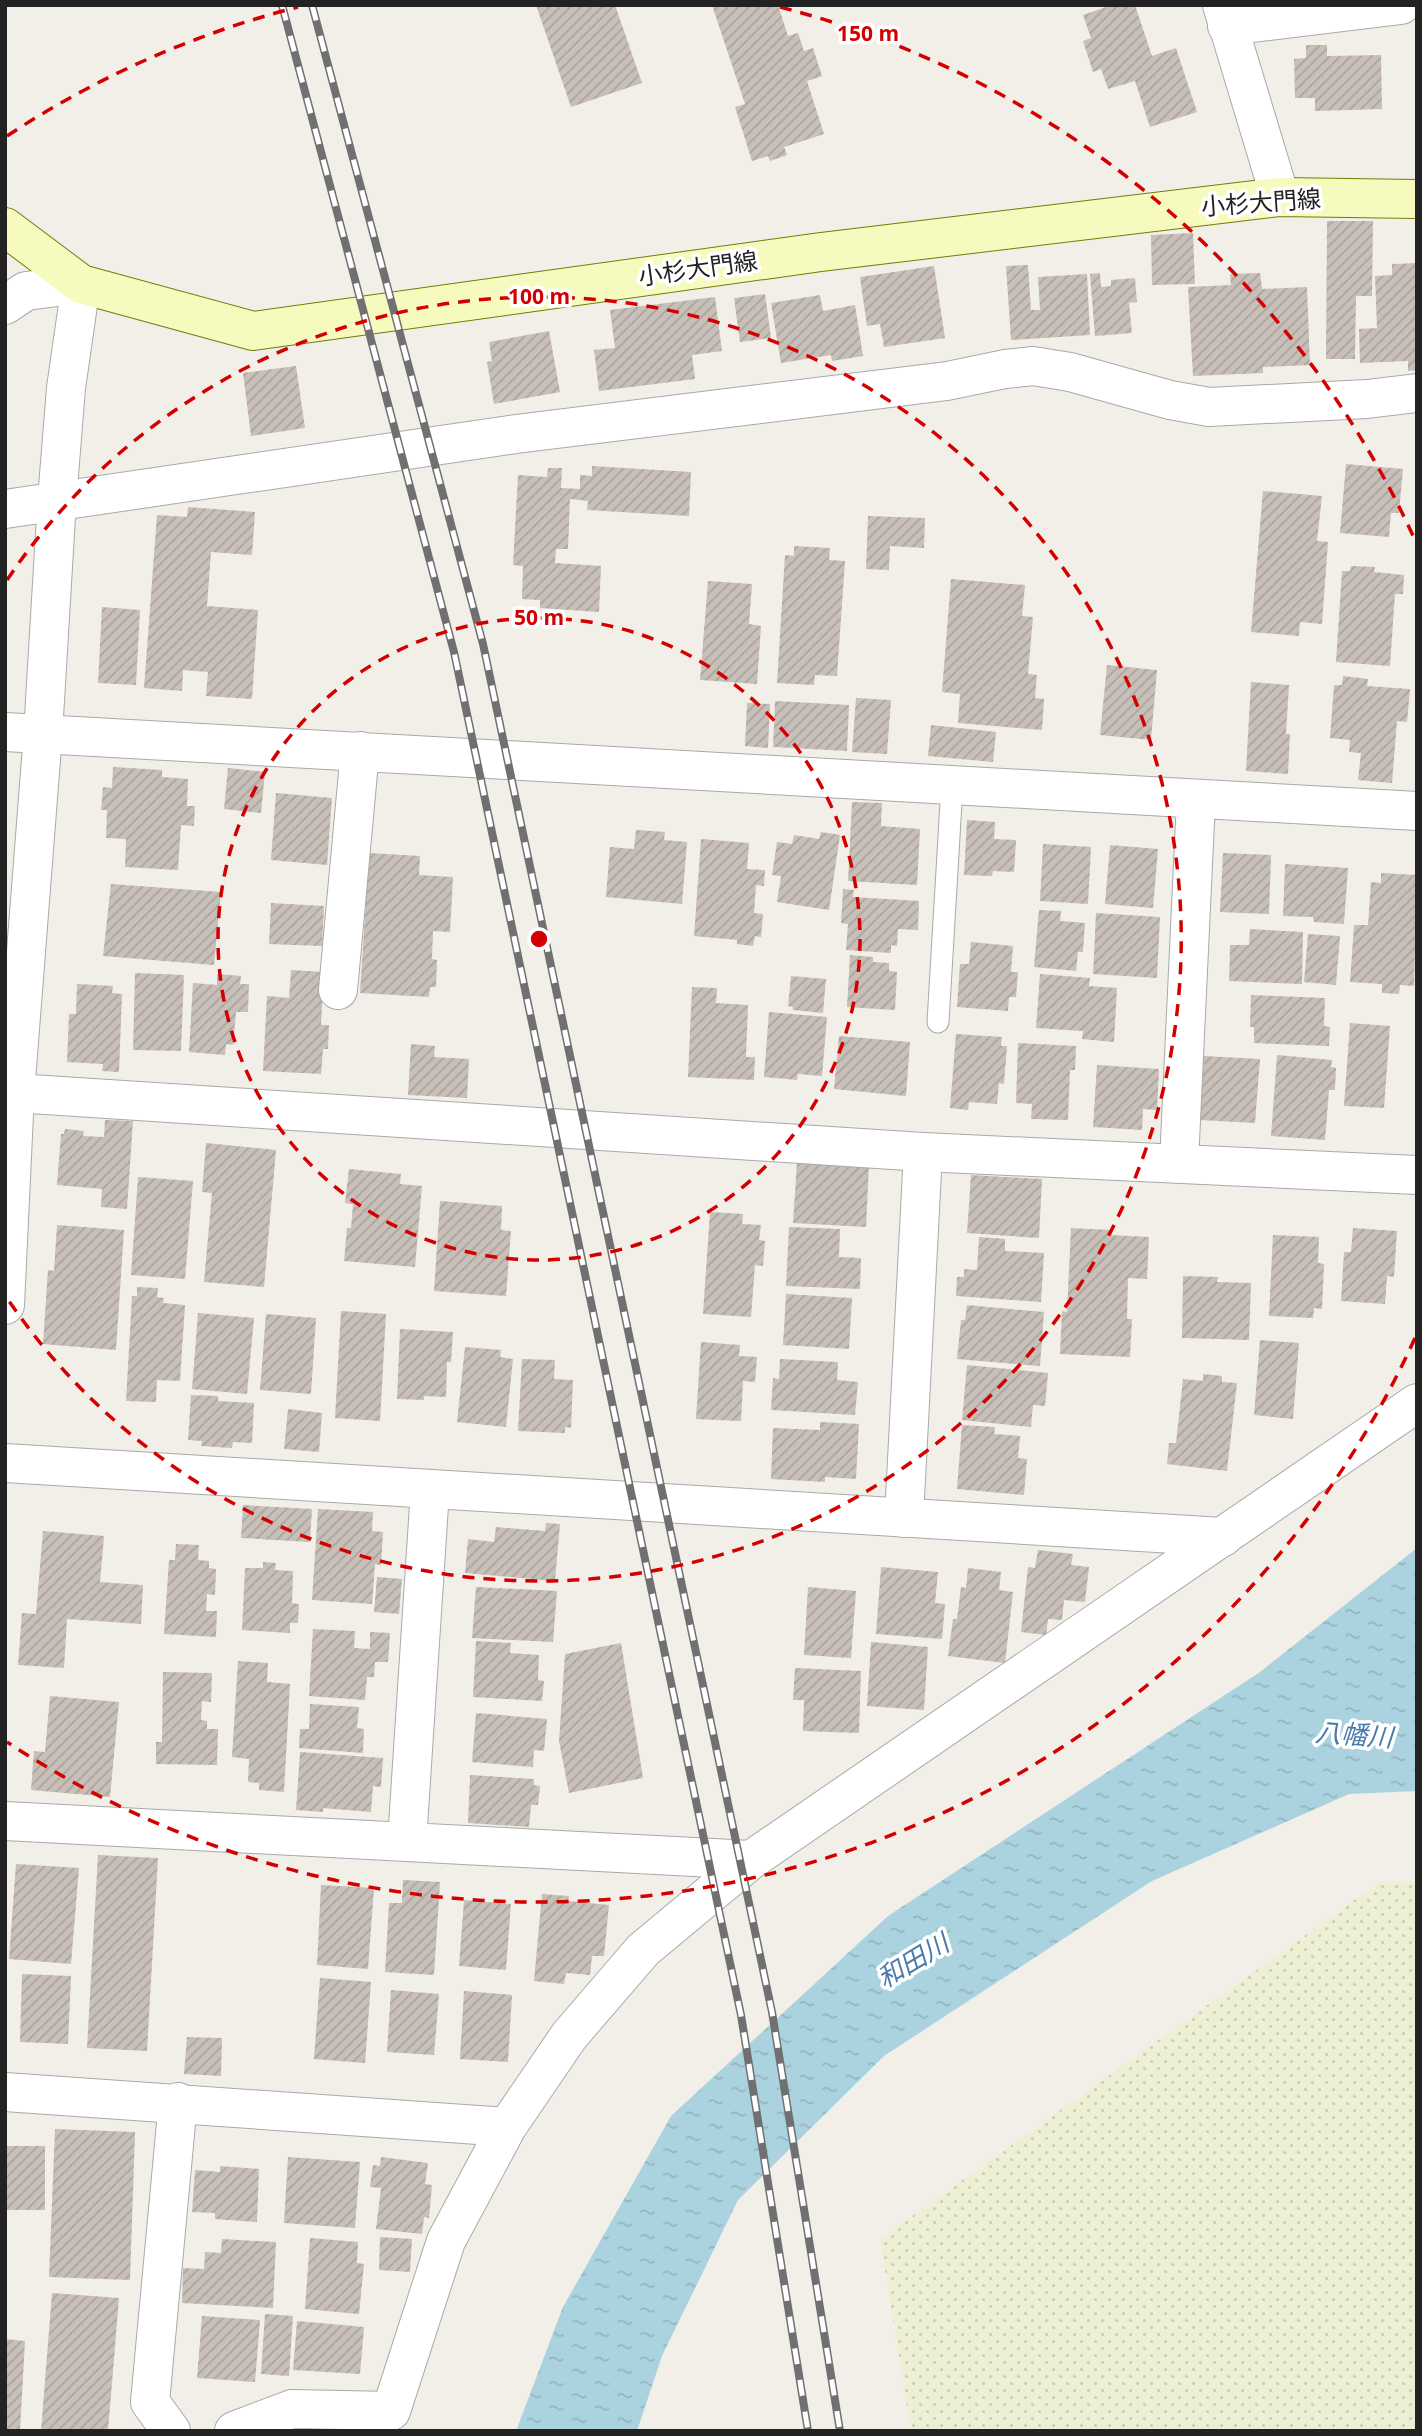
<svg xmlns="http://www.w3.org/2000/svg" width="1422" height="2436" font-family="'Open Sans','Noto Sans JP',sans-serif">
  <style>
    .farmland { fill: url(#farmland-dots) }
    .water { fill: url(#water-ripples) }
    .building { fill: url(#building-hatch) }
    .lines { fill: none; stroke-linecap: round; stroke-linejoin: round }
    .service-casing { stroke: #a9a9a9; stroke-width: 23 }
    .minor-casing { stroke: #a9a9a9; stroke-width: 40 }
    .tertiary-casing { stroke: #a9a9a9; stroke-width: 40 }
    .secondary-casing { stroke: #707d05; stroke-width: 40 }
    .service { stroke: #fff; stroke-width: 21 }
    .minor { stroke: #fff; stroke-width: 38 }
    .tertiary { stroke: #fff; stroke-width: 38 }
    .secondary { stroke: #f7fabf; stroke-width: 38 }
    .rail-casing { stroke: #707070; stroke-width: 8 }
    .rail { stroke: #fff; stroke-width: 5; stroke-dasharray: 16; stroke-linecap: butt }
    .ring { fill: none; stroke: #d40000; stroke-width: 3.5; stroke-dasharray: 12 9 }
    .labels { text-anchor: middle; stroke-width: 7; stroke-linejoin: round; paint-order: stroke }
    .street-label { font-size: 24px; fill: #222; stroke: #fff }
    .water-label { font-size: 26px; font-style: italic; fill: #4a7aab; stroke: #fff }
    .centre { fill: #d40000; stroke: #fff; stroke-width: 3.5 }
    .ring-label { font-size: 21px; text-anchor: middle; font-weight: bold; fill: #d40000; stroke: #fff; stroke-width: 7; stroke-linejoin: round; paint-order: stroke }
  </style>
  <defs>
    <pattern id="farmland-dots" width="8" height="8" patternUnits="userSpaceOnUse" patternTransform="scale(1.75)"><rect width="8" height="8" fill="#eef0d5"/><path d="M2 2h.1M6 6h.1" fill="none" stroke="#ccceb7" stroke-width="1.8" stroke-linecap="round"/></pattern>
    <pattern id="water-ripples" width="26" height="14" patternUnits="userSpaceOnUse" patternTransform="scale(1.75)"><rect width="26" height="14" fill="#aad3df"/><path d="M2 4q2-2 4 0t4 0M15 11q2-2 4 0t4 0" fill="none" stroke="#92b5bf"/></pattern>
    <pattern id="building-hatch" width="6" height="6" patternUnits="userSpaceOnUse" patternTransform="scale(1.75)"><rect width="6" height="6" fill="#c7bfb8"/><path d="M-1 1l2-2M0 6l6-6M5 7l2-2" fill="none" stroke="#aba49e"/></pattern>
  </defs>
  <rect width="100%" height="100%" fill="#f2efe9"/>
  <path class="farmland" d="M1381,1881L1417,1882V2431H911L880,2239Z"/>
  <path class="water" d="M1417,1548V1791L1349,1794L1152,1881L884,2056L738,2200L662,2356L637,2431H516L563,2307L671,2116L888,1916L1260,1672Z"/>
  <path class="building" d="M536,5H615L642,83L571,107Z
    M712,5H778L788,36L798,33L804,51L813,48L822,76L807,81L824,134L784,147L787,155L770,161L768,156L752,161L735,107L745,104Z
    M1112,5H1135L1152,56L1176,48L1197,112L1150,127L1135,81L1108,89L1101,69L1093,72L1083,41L1091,38L1083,15Z
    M1306,45H1327V56L1381,55L1382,109L1315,111V98H1295L1294,59L1306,58Z
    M1327,221H1373L1372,296H1356L1355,359H1326Z
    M1193,233L1195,284L1152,285L1151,235Z
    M1417,263V370L1408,371V361L1360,363L1359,329L1377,328L1375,276L1392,275V264Z
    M1028,265L1031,310H1040L1038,277L1087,274L1090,335L1011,340L1006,266Z
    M934,266L945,338L884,347L880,324L867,326L860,277Z
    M1100,273L1101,287L1111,286V280L1135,278L1137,302L1129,303L1132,333L1095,336L1090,274Z
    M1260,273L1262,289L1307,287L1310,365L1263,367V373L1193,376L1188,287L1231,285L1230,274Z
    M765,294L771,338L740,342L734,298Z
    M820,295L823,311L855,305L863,356L832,361L831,355L781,363L771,303Z
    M715,297L722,351L692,355L695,379L599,391L594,350L615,348L610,310Z
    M549,331L560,392L494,404L487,362L492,361L489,342Z
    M296,366L305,428L251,436L243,373Z
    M1346,464L1403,469L1399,513H1391L1389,537L1340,533Z
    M592,466L691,472L689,516L587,510L588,501L570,499L568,549H556L555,563L601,566L599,612L540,608V600L522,599L523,566L513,565L518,475L547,477L548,468H562L561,488L580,489V475L592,476Z
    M1263,491L1322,496L1317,541L1328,542L1322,624L1300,622L1299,636L1251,632Z
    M188,507L255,512L252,555L211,552L207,606L258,610L252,699L206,696L208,672L183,670L182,691L144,688L157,515L187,517Z
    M868,516L925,518L924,548L890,546L889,570L866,569Z
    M794,546L830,548L829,560L845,561L837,676L815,675L814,685L777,683L785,555L794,556Z
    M1351,566L1375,567L1374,572L1404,575L1403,594H1395L1390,666L1336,662L1342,571H1350Z
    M951,579L1025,585L1022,616L1033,617L1028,674L1037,675L1035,698L1044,699L1042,730L958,723L960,694L942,692Z
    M708,581L752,584L749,624L761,626L757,684L700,680Z
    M102,607L140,610L136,685L98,683Z
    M1107,665L1157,670L1151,740L1100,735Z
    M1343,676L1368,679L1367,686L1410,689L1407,722L1397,721L1392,783L1358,780L1361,753L1349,752L1350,740L1330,738L1334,685H1342Z
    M1251,682L1289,685L1286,734H1290L1288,774L1246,771Z
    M856,698L891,700L887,754L852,752Z
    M775,701L849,705L847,751L773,747Z
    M747,703L770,704L768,748L745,746Z
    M931,725L996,732L993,762L928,756Z
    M113,767L162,770V777L188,779L187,806H195L194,826L181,825L178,870L125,867L126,839L106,838L107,810H101L103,787L112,788Z
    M228,768L265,772L261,813L224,809Z
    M276,793L332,798L327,865L271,860Z
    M852,802L882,803L881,826L920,829L917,885L848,881Z
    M967,820L995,822L994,839L1016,840L1014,872L993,871L992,876L964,875Z
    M636,830L665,832L664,840L687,842L682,904L606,897L610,847L634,849Z
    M821,832L840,835L829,910L777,902L781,876L772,875L777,842L792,844L794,835L819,839Z
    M701,839L749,843L747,869L765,870L764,886L756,885L754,913L763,914L761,937L755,936L753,946L737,944V940L694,936Z
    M1043,844L1091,847L1088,904L1040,901Z
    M1110,845L1158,849L1153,908L1105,904Z
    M369,853L420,856L419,875L453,877L450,932L433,931L432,959L437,960L436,987H430L429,997L360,993Z
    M1223,853L1271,855L1269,914L1220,912Z
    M1285,864L1348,868L1344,924L1314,922L1313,917L1283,916Z
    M1381,873L1417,875L1414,986L1400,985L1399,994L1382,993V984L1350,982L1354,925H1368L1371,882L1381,883Z
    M111,884L221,892L214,965L103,956Z
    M843,889L854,890L853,897L919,901L918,930L898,929L897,946L891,945V953L846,950L848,924L841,923Z
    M271,903L324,906L322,946L269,944Z
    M1039,910L1061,911L1060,921L1085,923L1083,952H1078L1076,971L1034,967Z
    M1096,913L1160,917L1157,978L1093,974Z
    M1250,929L1303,932L1302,984L1229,981L1230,945H1249Z
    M1308,934L1340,936L1336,985L1304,982Z
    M971,942L1013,946L1011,972H1018L1016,997H1009L1008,1011L957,1007L960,964H969Z
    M850,955L873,957V962L889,963V971L897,972L895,1010L847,1007Z
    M291,970L324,972L321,1025H329L328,1049H323L321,1074L263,1071L267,996L289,998Z
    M135,973L184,975L181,1051L133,1050Z
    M217,974L241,976L240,984H249L248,1012H236L233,1045L226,1044L225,1055L189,1052L193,983L217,985Z
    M1040,974L1090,978L1089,986L1117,988L1114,1042L1082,1039L1083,1031L1036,1028Z
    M791,976L826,979L823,1013L793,1010V1007L788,1006Z
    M77,984L113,986L112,993L122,994L119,1072L102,1071L103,1064L67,1062L69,1014H76Z
    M692,987L717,988L716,1003L748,1005L746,1057H755L754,1080L688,1077Z
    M1251,995L1325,998L1324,1026L1330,1027L1329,1046L1254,1043V1027H1250Z
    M769,1012L827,1017L822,1076L798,1074L797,1080L764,1077Z
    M1350,1023L1390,1026L1384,1108L1344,1106Z
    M956,1034L1002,1037L1001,1046H1007L1004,1084L999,1083L997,1104L969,1102L968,1110L950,1108Z
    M839,1036L910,1042L906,1096L834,1089Z
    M1018,1043L1076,1046L1075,1070H1070L1068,1120L1031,1119L1032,1104L1016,1103Z
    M411,1044L435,1046L434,1057L469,1059L467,1098L408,1095Z
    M1277,1055L1332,1060L1331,1067L1336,1068L1335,1090H1329L1325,1140L1271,1136Z
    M1204,1056L1260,1059L1255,1123L1200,1120Z
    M1097,1065L1159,1069L1157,1110L1143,1109L1142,1130L1093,1127Z
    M105,1120L133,1121L127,1209L101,1207L102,1189L57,1185L61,1134H64L65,1129L84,1131L83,1136L104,1137Z
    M206,1143L276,1150L264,1287L204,1282L212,1193L202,1192Z
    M797,1162L869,1165L866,1227L793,1223Z
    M349,1169L401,1174L400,1184L422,1186L415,1267L344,1261L347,1228H351L353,1204L345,1203Z
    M971,1175L1042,1179L1039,1238L967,1233Z
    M138,1177L193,1181L185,1279L131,1275Z
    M440,1201L502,1206L501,1230L511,1231L506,1296L434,1291Z
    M710,1212L743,1214L742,1224L761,1225L759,1240L765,1241L763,1266L755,1265L751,1317L703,1314Z
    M57,1225L124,1230L116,1350L43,1344L48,1270L54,1271Z
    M789,1227L840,1229L839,1257L861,1258L860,1289L786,1286Z
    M1071,1228L1111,1230L1110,1235L1149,1237L1147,1279L1128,1278L1127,1319H1132L1130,1357L1060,1354L1062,1311L1067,1312Z
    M1353,1228L1397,1231L1394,1277L1387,1276L1385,1304L1341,1301L1344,1252H1351Z
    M1273,1235L1319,1237L1318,1263L1324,1264L1322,1309L1314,1308L1313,1318L1269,1316Z
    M979,1237L1005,1239V1251L1044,1253L1041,1302L956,1296L957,1277H964V1269L977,1270Z
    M1183,1276L1218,1277L1217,1282L1251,1283L1249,1340L1182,1338Z
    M137,1287L158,1288L157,1297L164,1298L163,1303L185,1305L180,1381L157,1380L156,1402L126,1401L132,1296H137Z
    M786,1294L852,1298L849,1349L783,1345Z
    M967,1305L1044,1312L1040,1366L957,1359L961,1320H965Z
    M341,1311L386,1314L380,1421L335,1418Z
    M198,1313L254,1318L247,1394L192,1389Z
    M266,1314L316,1318L311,1394L260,1390Z
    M400,1329L453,1332L451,1362H447L446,1397L424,1396V1400L397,1399Z
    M1260,1340L1299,1343L1293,1419L1254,1415Z
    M701,1342L740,1345L739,1356L757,1357L755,1382L743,1381L741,1421L696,1419Z
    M465,1347L501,1350L500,1357L513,1359L506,1427L457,1422Z
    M522,1359L555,1360L554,1379L573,1380L571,1428L565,1427V1433L518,1431Z
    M780,1359L838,1362L837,1380L858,1382L855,1415L771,1410L773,1378L779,1379Z
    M967,1365L1048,1373L1045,1406L1033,1405L1031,1427L962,1420Z
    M1203,1374L1222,1376V1382L1237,1383L1227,1471L1167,1464L1169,1443H1176L1183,1379L1203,1381Z
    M191,1395L218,1396V1401L254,1403L252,1443L233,1442L232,1448L201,1446L202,1441L188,1440Z
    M288,1409L322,1413L319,1452L284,1449Z
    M820,1422L859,1424L856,1479L825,1477V1482L771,1479L773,1428L820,1430Z
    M962,1425L995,1427L994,1434L1020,1436L1018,1458L1027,1459L1024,1495L957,1489Z
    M243,1505L312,1509L310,1542L241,1538Z
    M318,1509L373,1512L372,1531L383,1532L381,1565L375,1564L372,1604L312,1600Z
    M546,1523L560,1524L555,1581L465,1573L468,1539L494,1542L496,1527L545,1531Z
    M43,1531L104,1536L100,1582L143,1585L141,1624L67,1619L64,1668L18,1665L22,1613L36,1614Z
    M176,1544L199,1545L198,1560L209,1561V1568L216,1569L215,1595L207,1594L206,1611H217L216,1637L164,1634L169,1560H175Z
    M1038,1550L1073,1554L1071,1565L1089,1567L1085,1602L1064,1600L1062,1620L1048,1619L1046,1635L1021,1632L1028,1567L1035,1568Z
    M263,1562L276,1563L275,1570L293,1571L292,1603L299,1604L298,1623H290V1633L242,1630L245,1568H263Z
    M881,1567L938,1572L935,1603L945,1604L942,1639L876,1634Z
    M968,1568L1001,1572L999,1590L1013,1592L1005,1663L948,1656L953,1619H957L961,1587L966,1588Z
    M377,1577L402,1579L399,1614L374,1612Z
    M476,1587L557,1591L553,1642L472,1638Z
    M808,1587L856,1591L851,1658L804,1655Z
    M313,1629L355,1631L354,1648L370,1649V1632L390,1633L388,1662H375L374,1677H367L365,1700L309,1696Z
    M476,1641L511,1643L510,1653L539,1655L538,1680L544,1681L542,1701L473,1697Z
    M871,1642L928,1647L924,1710L867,1706Z
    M621,1643L643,1778L569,1793L559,1741L565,1654Z
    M238,1661L268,1663L267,1682L290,1684L284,1792L259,1790V1783L248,1782L249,1759L232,1757Z
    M795,1668L861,1671L859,1733L803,1731L804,1700H793Z
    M163,1672L212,1673L211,1702L202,1701L201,1720L207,1721V1729H218L217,1765L156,1764V1742H162Z
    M50,1696L119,1702L110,1797L31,1790L34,1751L45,1752Z
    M310,1704L359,1707L357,1728L364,1729L363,1753L299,1748L300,1729H309Z
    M476,1713L547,1719L544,1751L534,1750L533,1767L472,1762Z
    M300,1752L383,1758L381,1787L373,1786L371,1812L323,1808V1812L296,1810Z
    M470,1775L534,1779V1785L540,1786L538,1805H531L529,1827L468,1823Z
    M98,1855L158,1858L147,2051L87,2048Z
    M16,1864L79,1868L71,1964L9,1959Z
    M403,1880L440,1882L434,1975L385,1972L389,1903H402Z
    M321,1885L374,1888L368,1969L317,1965Z
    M542,1894L569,1896L568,1901L609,1905L604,1956H592L590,1975L566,1973L564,1984L534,1981Z
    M464,1900L511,1904L506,1970L459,1966Z
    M22,1974L71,1976L68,2044L20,2042Z
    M320,1978L371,1982L365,2063L314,2059Z
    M391,1990L439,1994L434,2055L387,2052Z
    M464,1991L512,1995L508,2062L460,2059Z
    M187,2037L222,2038L221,2076L184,2074Z
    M55,2129L135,2132L130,2280L49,2277Z
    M5,2146H45V2210H5Z
    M288,2157L360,2162L355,2228L284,2223Z
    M381,2157L428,2163L425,2184L432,2185L429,2218L424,2217L422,2234L376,2229L381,2188L370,2187L373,2165L380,2166Z
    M220,2166L259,2169L257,2222L215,2219V2213L192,2212L195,2170L220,2172Z
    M380,2237L412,2239L410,2272L379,2270Z
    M310,2238L358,2242L357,2263L364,2264L359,2314L305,2309Z
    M222,2239L276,2242L273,2308L182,2303L183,2268L204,2269L205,2252L221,2253Z
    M52,2293L119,2298L108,2431H41Z
    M265,2314L293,2316L289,2376L261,2374Z
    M202,2316L260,2320L255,2382L197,2378Z
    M297,2321L364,2327L360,2374L293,2370Z
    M5,2339L25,2341L20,2431H5Z"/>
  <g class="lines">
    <defs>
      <path id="service" d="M938,1022L952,786"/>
      <path id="minor" d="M1222,5L1280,197
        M1227,26L1401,5
        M5,305L26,291L81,284
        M5,509L516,434L947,381L1005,369L1033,366L1070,372L1170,400L1209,407L1367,399L1417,393
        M5,732L1417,811
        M338,990L360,751
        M15,1093L923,1152L1417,1175
        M1179,1163L1196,800
        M904,1518L923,1152
        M5,1821L751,1860
        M407,1841L430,1490
        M5,2092L507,2127
        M171,2431L150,2402L178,2102
        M234,2431L292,2409L391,2411L446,2241L507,2127L569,2036L643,1950L751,1860L1417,1403"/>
      <path id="tertiary" d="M5,1305L15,1093L43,734L57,500L66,388L81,284
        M5,1463L1223,1537"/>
      <path id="secondary" d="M5,227L81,284L253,331L821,252L1280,197L1417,199"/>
    </defs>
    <use href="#service" class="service-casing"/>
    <use href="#minor" class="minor-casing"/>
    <use href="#tertiary" class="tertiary-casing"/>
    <use href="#secondary" class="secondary-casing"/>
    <use href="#service" class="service"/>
    <use href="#minor" class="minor"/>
    <use href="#tertiary" class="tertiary"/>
    <use href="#secondary" class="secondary"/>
    <defs>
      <path id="rail" d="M282,5L454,652L741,2015L808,2431
        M312,5L483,644L772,2012L840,2431"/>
    </defs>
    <use href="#rail" class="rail-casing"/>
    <use href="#rail" class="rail"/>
  </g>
  <g class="ring">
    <circle cx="539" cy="939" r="321"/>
    <path d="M7 580A642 642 0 1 1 7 1298"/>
    <path d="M1415 1338A963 963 0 0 1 7 1742M7 136A963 963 0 0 1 298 7M780 7A963 963 0 0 1 1415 540"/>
  </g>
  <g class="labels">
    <g class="street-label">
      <text transform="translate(1261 203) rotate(-4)" y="8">小杉大門線</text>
      <text transform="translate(698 269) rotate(-8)" y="8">小杉大門線</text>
    </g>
    <g class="water-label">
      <text transform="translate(1354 1735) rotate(4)" y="9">八幡川</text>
      <text transform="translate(913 1961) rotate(-31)" y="9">和田川</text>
    </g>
  </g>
  <circle cx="539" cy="939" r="10" class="centre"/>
  <g class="ring-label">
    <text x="868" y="41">150 m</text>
    <text x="539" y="304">100 m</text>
    <text x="539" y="625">50 m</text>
  </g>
  <rect width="1422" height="2436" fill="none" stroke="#222222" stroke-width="14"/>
</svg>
